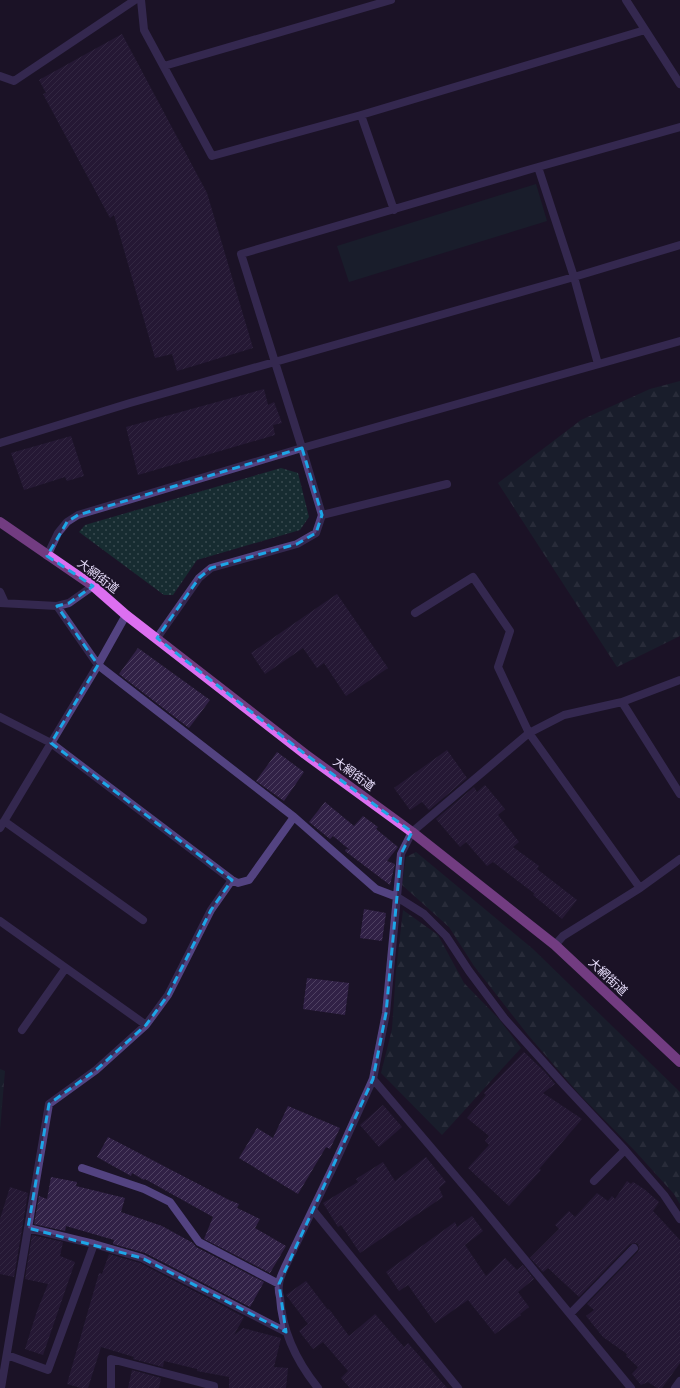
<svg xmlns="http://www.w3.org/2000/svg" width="680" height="1388" font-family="Rubik,'Noto Sans JP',sans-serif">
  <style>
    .grass { fill: url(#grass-dots) }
    .forest { fill: url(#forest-firs) }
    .green { fill: #172c31 }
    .building { fill: url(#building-hatch) }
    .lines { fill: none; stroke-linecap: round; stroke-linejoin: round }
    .minor { stroke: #534381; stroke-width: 8 }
    .tertiary { stroke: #534381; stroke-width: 8 }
    .primary { stroke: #dc6ff0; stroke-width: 10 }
    .marked { fill: none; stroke: #1da6e7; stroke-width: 3; stroke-dasharray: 8 5; stroke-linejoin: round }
    .labels { text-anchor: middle; stroke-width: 3.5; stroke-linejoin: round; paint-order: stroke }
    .street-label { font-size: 12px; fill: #e7ddfb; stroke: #1b1327 }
  </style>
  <defs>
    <pattern id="grass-dots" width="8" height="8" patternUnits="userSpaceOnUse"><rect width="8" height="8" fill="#172c31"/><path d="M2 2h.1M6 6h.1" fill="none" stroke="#394a50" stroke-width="1.8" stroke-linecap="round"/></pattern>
    <pattern id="forest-firs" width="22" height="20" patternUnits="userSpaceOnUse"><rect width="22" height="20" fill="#172c31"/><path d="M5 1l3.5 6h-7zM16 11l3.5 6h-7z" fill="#394a50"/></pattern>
    <pattern id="building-hatch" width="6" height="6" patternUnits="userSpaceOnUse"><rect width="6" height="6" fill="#312146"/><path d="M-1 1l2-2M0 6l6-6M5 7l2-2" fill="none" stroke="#4f4162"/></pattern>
  </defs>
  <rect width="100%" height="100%" fill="#1b1327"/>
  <path class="grass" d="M281,468L298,473L309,517L300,530L197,560L173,595H164L79,532L85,525Z"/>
  <path class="forest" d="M680,381V636L617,667L498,483L581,420L650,389Z
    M416,852L533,949L680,1092V1204L674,1194L635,1151L580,1095L528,1035L474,966L449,927L402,885L406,857Z
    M403,910L438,935L464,983L499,1019L521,1048L442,1135L381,1073L392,1029L396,971Z
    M0,1069L5,1071L0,1130Z"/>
  <path class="green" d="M536,184L547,221L349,282L337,246Z"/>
  <path class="building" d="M122,34L207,193L253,348L177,371L172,354L155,358L114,215L110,218L43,94L46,93L39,80Z
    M264,389L268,405L274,402L282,423L273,425L275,435L138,475L126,427Z
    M71,436L84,476L67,481L65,477L24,490L11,453Z
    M337,594L388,668L346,696L324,663L317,668L303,648L265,674L251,653Z
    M138,648L210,700L189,728L119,674Z
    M447,750L467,778L429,810L422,802L410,810L394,788Z
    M277,752L304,772L284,801L256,781Z
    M485,785L505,809L498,815L519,842L513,847L539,866L537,869L577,900L562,919L533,895L535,894L493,862L487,866L466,842L460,847L436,819L474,787L477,792Z
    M325,802L354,826L363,816L378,827L376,829L398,847L387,861L395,864L390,885L345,851L346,849L350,850L333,836L330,839L309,822Z
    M364,909L386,913L382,941L360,938Z
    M307,978L349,983L345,1015L303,1009Z
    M524,1052L545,1072L555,1084L543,1093L582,1119L539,1169L541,1170L509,1206L468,1168L489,1145L485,1141L489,1136L467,1118L486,1095L484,1093Z
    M383,1105L402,1127L379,1147L360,1125Z
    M288,1106L340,1128L330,1149L326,1147L298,1194L239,1158L257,1128L273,1138Z
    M108,1137L229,1200L239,1204L237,1208L260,1219L255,1228L286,1246L270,1273L204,1239L213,1217L145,1179L144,1180L132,1173L131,1176L97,1157Z
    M426,1157L446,1182L439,1188L443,1197L360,1253L341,1225L338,1227L323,1203L358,1182L356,1179L383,1162L395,1181Z
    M51,1177L77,1182L76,1186L125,1198L121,1212L162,1226L193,1243L196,1247L264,1282L250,1307L145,1253L113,1244L114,1240L66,1226L65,1231L34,1224L39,1196L47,1199Z
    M627,1181L631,1184L633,1182L644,1189L659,1202L653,1211L680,1240V1363L662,1388H657L648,1382L641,1385L632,1374L638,1367L626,1356L627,1354L603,1337L586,1316L594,1310L587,1304L638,1252L639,1249L638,1244L635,1243L630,1244L579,1297L548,1268L543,1272L530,1258L559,1229L555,1225L569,1211L575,1217L597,1193L608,1201L612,1196L615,1199Z
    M10,1187L28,1193L14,1277L0,1274V1219Z
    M472,1216L483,1231L465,1245L486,1276L505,1258L517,1270L523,1265L534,1279L518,1292L529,1307L520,1314L521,1315L495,1334L468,1300L435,1323L408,1285L399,1291L386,1272L455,1222L457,1227Z
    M32,1235L63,1242L60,1256L75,1262L43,1355L25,1349L37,1311L48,1284L25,1279Z
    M109,1254L140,1263L244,1317L234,1335L243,1328L281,1338L274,1367L288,1368L286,1388H229V1377L197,1371V1369L164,1361L163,1367L133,1359L134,1357L101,1347L88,1388H81L67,1384L99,1273L102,1274Z
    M306,1281L328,1310L329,1309L349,1336L375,1314L404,1347L408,1343L447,1388H350L341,1378L348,1371L323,1342L313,1349L299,1331L308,1324L286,1295Z
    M132,1370L161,1378L159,1388H128Z"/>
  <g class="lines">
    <path class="minor" d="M141,0L144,30L212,156L361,115L645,30
      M626,0L680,84
      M164,66L391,0
      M0,76L14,81L135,0
      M361,115L394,210
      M538,167L574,277L598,364
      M0,443L130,403L574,277L680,245
      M302,448L680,341
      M322,515L447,484
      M0,592L5,603
      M0,603L57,606L69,603L93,586
      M57,606L98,665L294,817L376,889L397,897L424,914L446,936L469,971L504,1018L565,1086L625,1150L664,1195L680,1219
      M415,613L473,577L510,631L498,667L529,733L640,888
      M157,638L199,578L211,568L297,544L316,533L322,515L302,448L241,254L538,167L680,127
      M622,702L680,794
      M0,717L51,743L232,880L238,883L249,880L294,817
      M4,821L143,920
      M0,828L98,665L126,615
      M0,921L146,1025
      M555,945L563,936L640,888L680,859
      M22,1030L65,969
      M373,1079L475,1199L631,1388
      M82,1168L144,1189L170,1202L199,1242L279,1284
      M594,1181L625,1150
      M313,1210L458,1388
      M28,1228L94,1244L142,1258L286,1332
      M570,1314L634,1248
      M7,1355L48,1370L94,1244
      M1,1388L49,1104L96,1070L146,1025L168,995L211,910L232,880
      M111,1388V1359L214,1386V1388
      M318,1388C297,1362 282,1331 280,1297C279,1293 278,1289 279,1285C279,1279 283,1272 285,1267L335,1163L373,1079L386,1013L401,854L412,832L529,733L564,715L622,702L680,680
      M675,1388L680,1381"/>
    <path class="tertiary" d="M47,556L58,533L67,522L78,515L302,448"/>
    <path class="primary" d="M0,522L93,586L126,615L305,754L412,832L555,945L680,1062"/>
  </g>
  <path d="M0 0H680V1388H0ZM302,448L322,515L316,533L297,544L211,568L199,578L157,638L305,754L412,832L401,854L386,1013L373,1079L279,1284L286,1332L142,1258L28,1228L49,1104L96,1070L146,1025L168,995L211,910L232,880L51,743L98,665L57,606L69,603L93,586L47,556L67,522L78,515Z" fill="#1b1327" fill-opacity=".55" fill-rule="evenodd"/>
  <path class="marked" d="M302,448L322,515L316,533L297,544L211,568L199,578L157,638L305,754L412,832L401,854L386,1013L373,1079L279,1284L286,1332L142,1258L28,1228L49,1104L96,1070L146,1025L168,995L211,910L232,880L51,743L98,665L57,606L69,603L93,586L47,556L67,522L78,515Z"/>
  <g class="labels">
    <g class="street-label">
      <text transform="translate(98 576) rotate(37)" y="4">大網街道</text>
      <text transform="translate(354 774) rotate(36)" y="4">大網街道</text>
      <text transform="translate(608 977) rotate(43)" y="4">大網街道</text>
    </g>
  </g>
</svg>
